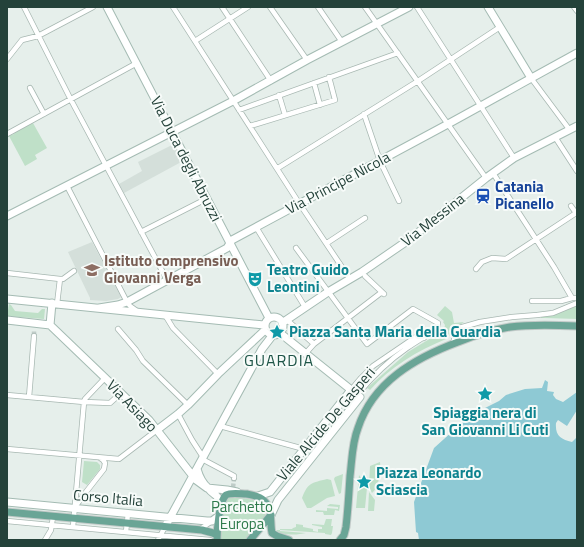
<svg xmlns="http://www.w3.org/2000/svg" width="584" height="547" font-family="'Titillium Web',sans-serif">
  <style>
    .built { fill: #d4dfda }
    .green { fill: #bfe0c8 }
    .water { fill: #8ec9d4 }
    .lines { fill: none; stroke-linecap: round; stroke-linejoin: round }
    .street-tunnel { stroke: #bfccc8; stroke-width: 4.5; stroke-dasharray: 4.5 2; stroke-linecap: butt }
    .street-casing { stroke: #a8b8b2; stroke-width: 6 }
    .secondary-casing { stroke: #a4bbb3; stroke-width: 9 }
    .primary-casing { stroke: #c2cac8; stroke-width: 9 }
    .street { stroke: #fff; stroke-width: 4.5 }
    .secondary { stroke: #fff; stroke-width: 7 }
    .primary { stroke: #6aa596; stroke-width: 7 }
    .labels { text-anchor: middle; stroke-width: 4; stroke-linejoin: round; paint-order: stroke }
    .street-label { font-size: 15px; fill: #24423a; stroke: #f7fbf9 }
    .transit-label { font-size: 15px; font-weight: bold; fill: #164399; stroke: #f7fbf9; text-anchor: start }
    .education-label { font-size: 15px; font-weight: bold; fill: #785e54; stroke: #f7fbf9; text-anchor: start }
    .culture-label { font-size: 15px; font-weight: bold; fill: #0d838f; stroke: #f7fbf9; text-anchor: start }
    .park-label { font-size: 15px; fill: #2d7a4b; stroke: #f7fbf9 }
    .neighbourhood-label { font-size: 16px; letter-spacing: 1px; fill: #1f5548; stroke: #f7fbf9 }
  </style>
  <rect width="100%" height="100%" fill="#e6efeb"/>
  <path class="built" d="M174,144L183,161L124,193L119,184L142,171L138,162Z
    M92,242L121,297L118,299L106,301L90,300V298L68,252Z"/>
  <path class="green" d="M33,123L47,148L35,155L37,159L25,166L9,136L14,134L15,132Z
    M9,304L11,305L15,311L38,313L42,309H45L44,319L7,316Z
    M445,306L452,312L454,323L464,322L454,329L450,336L444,330L445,325L443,322L444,321L437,315Z
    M576,306H577V319L545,318H541V317L552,315Z
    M441,332L446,339C417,351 390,367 370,390L367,388L408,352Z
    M84,461L97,462L100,465V469L87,485L82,482Z
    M380,462C381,470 379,488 372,493L369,487L370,466Z
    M343,474L341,493L339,494L334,479L335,477Z
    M359,475L367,488L365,508H356Z
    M327,479L331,480L335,496L327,498L311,508H307L302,498C308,482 312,483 327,479Z
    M369,492L375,500L374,511H368Z
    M228,498C239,497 273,498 264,518C260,526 251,533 245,540H220C221,528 222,508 228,498Z
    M330,504L340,505L339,511L335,510L334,515H324L323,512H316V510L327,511V508L338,509V507L327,506Z
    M326,519H332L331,526H333L332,533L331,535L325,534V533L280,530V531L306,533C298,535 282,536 276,530H280V529H292L293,528L296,527V524L303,525V527L313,529V531L318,532V529H322V527L312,525V524L324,525Z"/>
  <path class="water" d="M545,380L548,382L547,391L554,392L553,395L556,399L563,402L577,392V410L567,426L558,420L556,423C555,436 561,439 572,442L577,437V540H419L418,533L416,532L414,502L434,448L464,421L473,414L499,401L506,395L525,389L542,388Z"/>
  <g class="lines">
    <path class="street-tunnel" d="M34,336V330
      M233,488L234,478"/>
    <defs>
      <path id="street" d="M24,7L71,100L167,280
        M173,7L299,203L350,279
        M222,7L271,81
        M270,7L307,60
        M318,7L342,42
        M365,7L486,178
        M417,7L514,158
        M574,7L577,11
        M195,41L248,7
        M7,59L22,40L38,36L93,7
        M531,78L569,129
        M314,83L320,105
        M30,88L44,114
        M279,95L285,115
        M239,110L398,53
        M364,114L380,161L399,201
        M250,126L335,100L329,77
        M7,134L137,63
        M555,137L577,171
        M278,168L418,81L500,27
        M493,173L554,267L572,298
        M67,186L127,302L130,306L137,311
        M256,227L305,307
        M141,232L206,199
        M327,243L365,218
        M296,248L367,344L413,309L438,323V328C428,335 417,341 407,348C388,361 371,378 357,395
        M476,269L482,262L492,258L506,259L576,213L571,206
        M7,273L60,279L57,304
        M365,276L384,294
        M60,279H63L74,271
        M532,301H561L572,298H577
        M165,315L173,328L218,374
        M287,320L314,344
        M118,329L136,350L143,361L188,405
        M453,344L456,331L459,328L480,322L512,317L537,315L553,313L577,303
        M305,354L314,344L382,292
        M351,390L361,378L373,366L420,334L424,338
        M7,395L84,402L85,399L105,378
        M29,397L34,336
        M178,414L192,440L203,457
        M220,426L304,449
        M7,449L119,459L157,430
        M202,459L234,476V478
        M75,507L86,492L104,469L105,463L103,460L100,458
        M7,521L210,540
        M73,527L84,402L110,403L121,393
        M199,530L212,521
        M126,532L128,513
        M45,540L51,530L53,517
        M158,540L165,527"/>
      <path id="secondary" d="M107,7L269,318
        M488,7L531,78
        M7,216L233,101L307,60L409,7
        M7,299L264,325
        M99,308L118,305L127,302L227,248L232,240L448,124L577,53
        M265 326a9 9 0 1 1 18 0a9 9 0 1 1-18 0Z
        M7,320L50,325L52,303
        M282,323L328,292L362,272L410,239L486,178L514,158L577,126
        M50,325L149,420L196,480L207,488L227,490L237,492
        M157,430L178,414L188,405L218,374L265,330
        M197,469C199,476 202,483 208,488C215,497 217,492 221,506
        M258,496L270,492L351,390
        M7,502L207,521H212L219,516
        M271,515L278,500L360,397L280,333
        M165,527L262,349L272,336"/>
      <path id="primary" d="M7,512L202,530L213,533L217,535
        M217,540C217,531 219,501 226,495C231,492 241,494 247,494C256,496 263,497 268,506C272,514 270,524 272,533L277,536L289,540
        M250,540L271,515
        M340,540L344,535L346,527C348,510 349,493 350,476C352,460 352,443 358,428C373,382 415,358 458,342C475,335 492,330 510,327C532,324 555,325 577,326"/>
    </defs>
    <use href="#street" class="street-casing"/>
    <use href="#secondary" class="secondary-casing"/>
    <use href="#primary" class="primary-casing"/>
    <use href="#street" class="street"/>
    <use href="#secondary" class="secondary"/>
    <use href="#primary" class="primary"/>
  </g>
  <defs>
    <symbol id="station-bare" viewBox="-9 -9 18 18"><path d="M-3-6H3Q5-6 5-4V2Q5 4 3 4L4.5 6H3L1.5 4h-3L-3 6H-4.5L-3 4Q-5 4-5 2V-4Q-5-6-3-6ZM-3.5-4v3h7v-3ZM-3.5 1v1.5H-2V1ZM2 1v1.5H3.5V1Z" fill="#1a4fb4" stroke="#f7fbf9" stroke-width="2.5" paint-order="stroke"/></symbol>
    <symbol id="school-bare" viewBox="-9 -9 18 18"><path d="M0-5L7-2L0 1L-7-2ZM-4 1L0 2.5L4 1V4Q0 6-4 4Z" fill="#8d6e63" stroke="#f7fbf9" stroke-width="2.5" paint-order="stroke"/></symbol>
    <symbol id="theatre-bare" viewBox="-9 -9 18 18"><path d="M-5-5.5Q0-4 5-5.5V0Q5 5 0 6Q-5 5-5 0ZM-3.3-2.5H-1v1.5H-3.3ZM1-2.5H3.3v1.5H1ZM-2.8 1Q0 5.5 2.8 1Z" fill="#0f9aa8" stroke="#f7fbf9" stroke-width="2.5" paint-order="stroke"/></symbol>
    <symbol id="sight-bare" viewBox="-9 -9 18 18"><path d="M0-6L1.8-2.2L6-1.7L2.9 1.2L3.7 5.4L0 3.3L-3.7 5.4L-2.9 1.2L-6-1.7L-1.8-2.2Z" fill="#0f9aa8" stroke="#f7fbf9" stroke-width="2.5" paint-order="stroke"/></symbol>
  </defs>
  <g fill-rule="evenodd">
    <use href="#station-bare" x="472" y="185" width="22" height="22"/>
    <use href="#school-bare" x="81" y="259" width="22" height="22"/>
    <use href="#theatre-bare" x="244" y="268" width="22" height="22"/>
    <use href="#sight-bare" x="266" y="321" width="22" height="22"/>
    <use href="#sight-bare" x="474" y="383" width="22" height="22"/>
    <use href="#sight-bare" x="353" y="471" width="22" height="22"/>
  </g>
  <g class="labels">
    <g class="street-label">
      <text transform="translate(186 159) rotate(63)" y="5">Via Duca degli Abruzzi</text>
      <text transform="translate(338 183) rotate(-28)" y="5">Via Principe Nicola</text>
      <text transform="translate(433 220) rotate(-38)" y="5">Via Messina</text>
      <text transform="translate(132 406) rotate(46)" y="5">Via Asiago</text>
      <text transform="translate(326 424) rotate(-50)" y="5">Viale Alcide De Gasperi</text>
      <text transform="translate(108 498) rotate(5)" y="5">Corso Italia</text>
    </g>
    <g class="transit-label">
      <text x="495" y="192">Catania<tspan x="495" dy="17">Picanello</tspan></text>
    </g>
    <g class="education-label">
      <text x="104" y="266">Istituto comprensivo<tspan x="104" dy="17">Giovanni Verga</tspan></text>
    </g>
    <g class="culture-label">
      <text x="267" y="275">Teatro Guido<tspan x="267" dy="17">Leontini</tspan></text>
      <text x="289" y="337">Piazza Santa Maria della Guardia</text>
      <text x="485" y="418" text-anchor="middle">Spiaggia nera di<tspan x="485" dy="17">San Giovanni Li Cuti</tspan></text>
      <text x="376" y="478">Piazza Leonardo<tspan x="376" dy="17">Sciascia</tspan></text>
    </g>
    <g class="park-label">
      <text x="242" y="512">Parchetto<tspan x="242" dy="17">Europa</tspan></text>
    </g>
    <g class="neighbourhood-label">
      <text x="279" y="366">GUARDIA</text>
    </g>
  </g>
  <rect width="584" height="547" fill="none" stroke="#24423a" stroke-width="16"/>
</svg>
